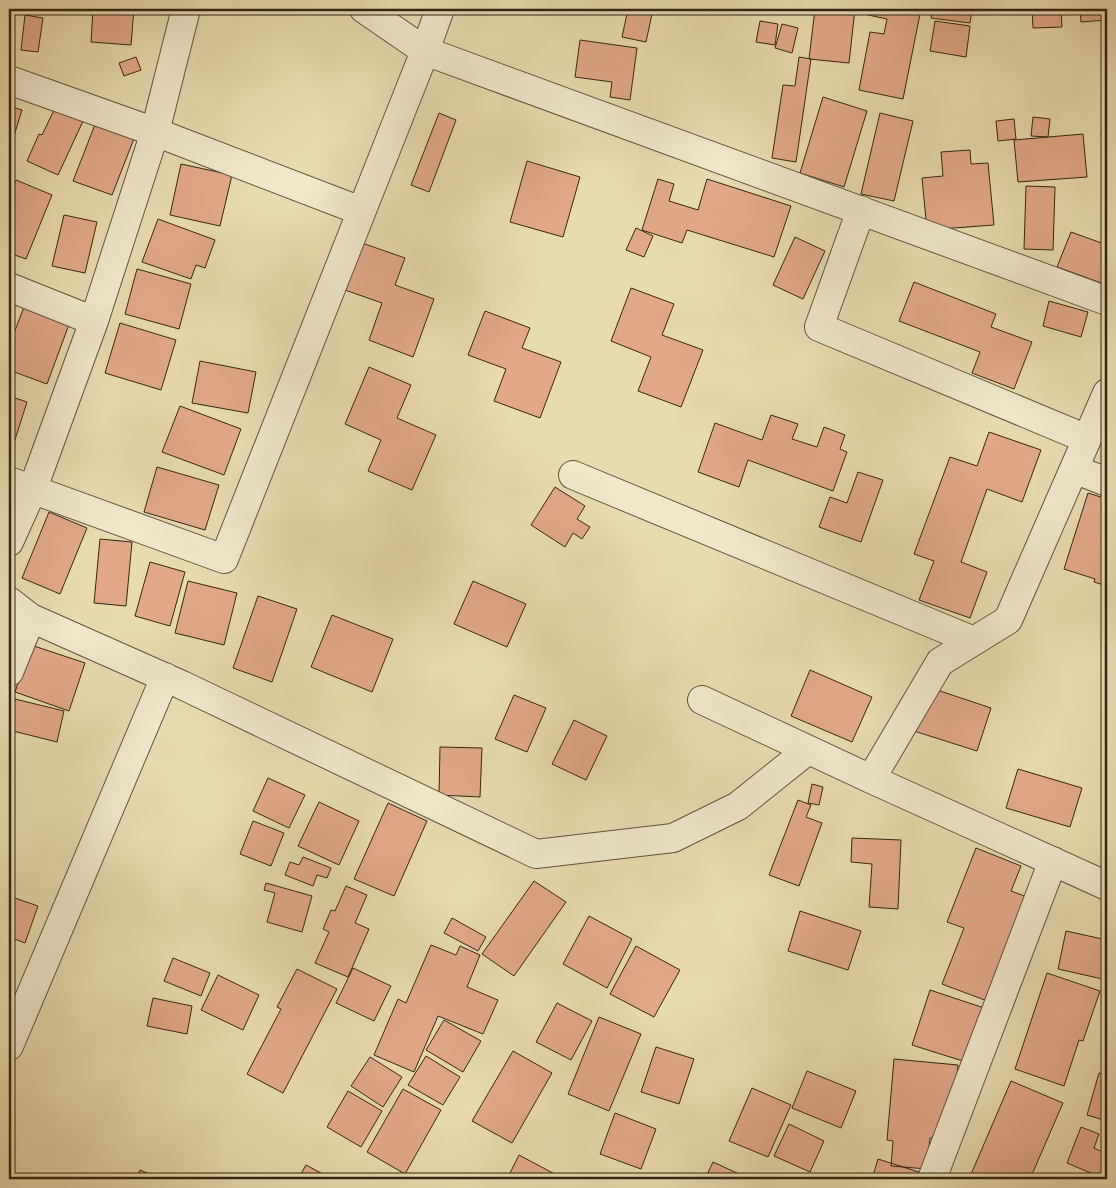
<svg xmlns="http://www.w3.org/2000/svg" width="1116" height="1188" font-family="'IM FELL DW Pica',serif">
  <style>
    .building { fill: #e1a98a; stroke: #342514 }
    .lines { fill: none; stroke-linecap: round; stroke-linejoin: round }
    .minor-casing { stroke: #61523b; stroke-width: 30 }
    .minor { stroke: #f1e8cc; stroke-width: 28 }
  </style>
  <rect width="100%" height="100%" fill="#e9dbb0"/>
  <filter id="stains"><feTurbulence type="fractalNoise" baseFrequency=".004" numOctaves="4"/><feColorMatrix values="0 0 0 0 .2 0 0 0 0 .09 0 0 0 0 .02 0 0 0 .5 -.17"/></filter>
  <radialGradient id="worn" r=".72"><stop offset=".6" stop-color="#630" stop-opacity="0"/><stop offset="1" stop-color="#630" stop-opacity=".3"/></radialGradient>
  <path class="building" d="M93,9H134L131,45L91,42Z
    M628,9H653L646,42L622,37Z
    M815,9H855L849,63L809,59Z
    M869,9H921L903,99L859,90L870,32L884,34L887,19L868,15Z
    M932,9H972L970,23L931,18Z
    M1032,9H1061L1062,27L1033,28Z
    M1080,9H1107V20L1081,22Z
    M25,15L43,18L38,52L21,50Z
    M760,21L778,24L775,45L756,42Z
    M935,21L970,26L966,57L930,51Z
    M782,24L798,28L792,53L775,48Z
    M1104,35H1107V80H1103Z
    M580,40L637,48L630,100L610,97L612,82L575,77Z
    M136,57L141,70L124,76L119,63Z
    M799,57L811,59L796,162L772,158L783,85L795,86Z
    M823,97L867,111L844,187L800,173Z
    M9,106L22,110L9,152Z
    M56,106L84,119L58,175L27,161L39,134L42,135Z
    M439,113L456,120L429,192L411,185Z
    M880,113L913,121L894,201L861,194Z
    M1033,117L1050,119L1048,137L1031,136Z
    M1014,119L1016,139L998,141L996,121Z
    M96,122L135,136L112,195L73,181Z
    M1107,132V177L1101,133Z
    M1083,134L1087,177L1018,182L1014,140Z
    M970,150L971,164L988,163L994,225L927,230L922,178L943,176L941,152Z
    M527,161L580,177L563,237L510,222Z
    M181,164L232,175L220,226L170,215Z
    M658,179L674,184L669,201L698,210L707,179L791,206L774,257L687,230L682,243L642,230Z
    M16,180L52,195L26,259L9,253V197Z
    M1026,186L1055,187L1053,250L1024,249Z
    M64,215L97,222L85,273L52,266Z
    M158,219L215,240L205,268L196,265L191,279L142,262Z
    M636,228L653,236L644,257L626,250Z
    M1071,232L1107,245V267L1101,283L1057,267Z
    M795,237L825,251L803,299L773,285Z
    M362,243L405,258L395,285L434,299L413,357L369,340L382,303L345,290Z
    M137,269L191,284L179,329L125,314Z
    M914,282L996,314L991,327L1032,342L1014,389L972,373L980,352L899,321Z
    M631,288L674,304L662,335L703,350L681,407L638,391L651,357L611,341Z
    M1049,301L1088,312L1081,337L1043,326Z
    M26,302L71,319L47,384L9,370V346Z
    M485,311L530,328L522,348L561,362L540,418L494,401L506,369L468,355Z
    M120,323L176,340L161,390L105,373Z
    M200,361L256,372L248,413L192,403Z
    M369,367L411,385L397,418L436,435L412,490L368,471L381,440L345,424Z
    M9,396L27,402L13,446L9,444Z
    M180,406L241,429L224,475L162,452Z
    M771,415L798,424L792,439L817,447L824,427L845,435L840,449L847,452L833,491L748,460L739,487L698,472L715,423L762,440Z
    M989,432L1041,450L1022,502L987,489L961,562L987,572L970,618L919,600L934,561L914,554L950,457L977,466Z
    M157,467L219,485L205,530L144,512Z
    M858,472L883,480L861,542L819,527L830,497L847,503Z
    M555,487L585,506L577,519L590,527L582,539L573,533L565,547L531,525Z
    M1088,493L1107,499V586L1094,582L1095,579L1064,569Z
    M49,512L87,528L60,594L22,578Z
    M100,539L132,542L126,606L94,603Z
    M150,562L185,572L170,626L135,616Z
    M188,581L237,593L224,645L175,633Z
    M473,581L526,604L507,647L454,624Z
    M258,596L297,609L272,682L233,668Z
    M332,615L393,639L372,692L311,667Z
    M31,645L85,663L69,711L15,692Z
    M810,670L872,697L852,742L791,716Z
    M928,687L991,708L977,751L914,731Z
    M514,695L546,708L527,752L495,739Z
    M15,699L64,711L57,742L9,730Z
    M574,720L607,736L586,780L552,764Z
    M440,747L482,748L480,797L439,795Z
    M1018,769L1082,788L1070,827L1006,808Z
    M268,778L305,795L289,828L253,811Z
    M812,784L823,787L819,805L808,803Z
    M798,800L811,805L806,817L822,823L799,886L769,875Z
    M319,802L359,821L339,865L298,846Z
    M388,803L427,821L394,896L354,879Z
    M253,821L284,833L271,866L240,854Z
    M852,838L901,840L898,909L869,907L872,864L851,862Z
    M976,848L1021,866L1011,891L1030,898L990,1002L942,984L964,928L947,922Z
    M303,857L331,868L327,878L317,875L313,886L285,875L290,862L299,865Z
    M534,881L566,902L514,976L482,954Z
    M266,883L312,896L302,932L267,922L275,893L264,890Z
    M346,886L367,895L355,923L369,929L348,977L315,963L329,932L323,929L331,910L335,911Z
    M9,896L38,906L25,943L9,937Z
    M800,911L861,931L848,970L788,951Z
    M589,916L632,939L607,988L563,964Z
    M452,918L486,937L478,951L444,933Z
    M1066,931L1107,940V980L1058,969Z
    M431,945L456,955L460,946L480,955L467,987L498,1000L483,1034L438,1016L414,1072L374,1055L398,999L406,1003Z
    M636,946L680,970L654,1017L610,994Z
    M173,958L210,973L201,996L164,981Z
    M353,968L391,986L374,1021L336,1003Z
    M297,969L337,989L283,1093L247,1074L281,1009L277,1007Z
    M1047,973L1100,991L1083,1041L1079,1040L1064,1086L1015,1069Z
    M218,975L259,995L243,1030L201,1010Z
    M930,990L987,1009L969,1063L912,1045Z
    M153,998L192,1006L187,1034L147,1026Z
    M557,1003L592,1021L571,1060L536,1042Z
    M599,1017L641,1034L609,1111L568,1094Z
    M444,1020L481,1041L463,1072L426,1050Z
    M656,1047L694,1059L679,1104L641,1092Z
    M513,1051L552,1073L512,1143L472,1121Z
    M426,1056L460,1077L443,1105L408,1085Z
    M370,1057L402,1077L383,1107L351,1086Z
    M894,1059L958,1065L952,1140L930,1138L927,1169L891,1166L893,1141L887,1140Z
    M807,1071L856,1091L841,1128L792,1108Z
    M1099,1073L1107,1075V1121L1087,1115Z
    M1011,1081L1063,1103L1030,1179H969Z
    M752,1088L791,1105L768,1157L729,1141Z
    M403,1089L441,1110L405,1174L367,1152Z
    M348,1091L382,1111L361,1147L327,1127Z
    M615,1113L656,1129L641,1169L600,1154Z
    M789,1124L824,1141L810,1172L774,1156Z
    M1081,1127L1099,1134L1094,1148L1107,1154V1160L1100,1177L1067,1163Z
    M519,1155L564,1179H507Z
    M878,1159L922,1173L920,1179H872Z
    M713,1162L748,1178L747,1179H705Z
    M306,1165L332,1179H298Z
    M140,1170L161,1179H136Z"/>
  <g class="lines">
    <defs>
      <path id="minor" d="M364,9L425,51L1107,301
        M9,80L155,132L361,211
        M861,210L819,327L1087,439
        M9,287L94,321L155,132L186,9
        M1074,469L1107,482
        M573,475L974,641
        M9,481L224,559L425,51L440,9
        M9,542L32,491L94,321
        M9,601L31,618L182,685L536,854L673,838L738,806L808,750
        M9,672L31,618
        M702,700L871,779L1107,886
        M871,779L940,662L1008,620L1107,393
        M9,1046L165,677
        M932,1179L1053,861"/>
    </defs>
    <use href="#minor" class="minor-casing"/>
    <use href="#minor" class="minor"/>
  </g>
  <rect width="1116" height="1188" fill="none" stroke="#e9dbb0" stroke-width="30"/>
  <rect x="10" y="10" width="1096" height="1168" fill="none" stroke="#342514" stroke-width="2.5"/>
  <rect x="15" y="15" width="1086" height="1158" fill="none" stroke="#342514"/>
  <rect width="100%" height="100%" filter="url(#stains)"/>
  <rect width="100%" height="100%" fill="url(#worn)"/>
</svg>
